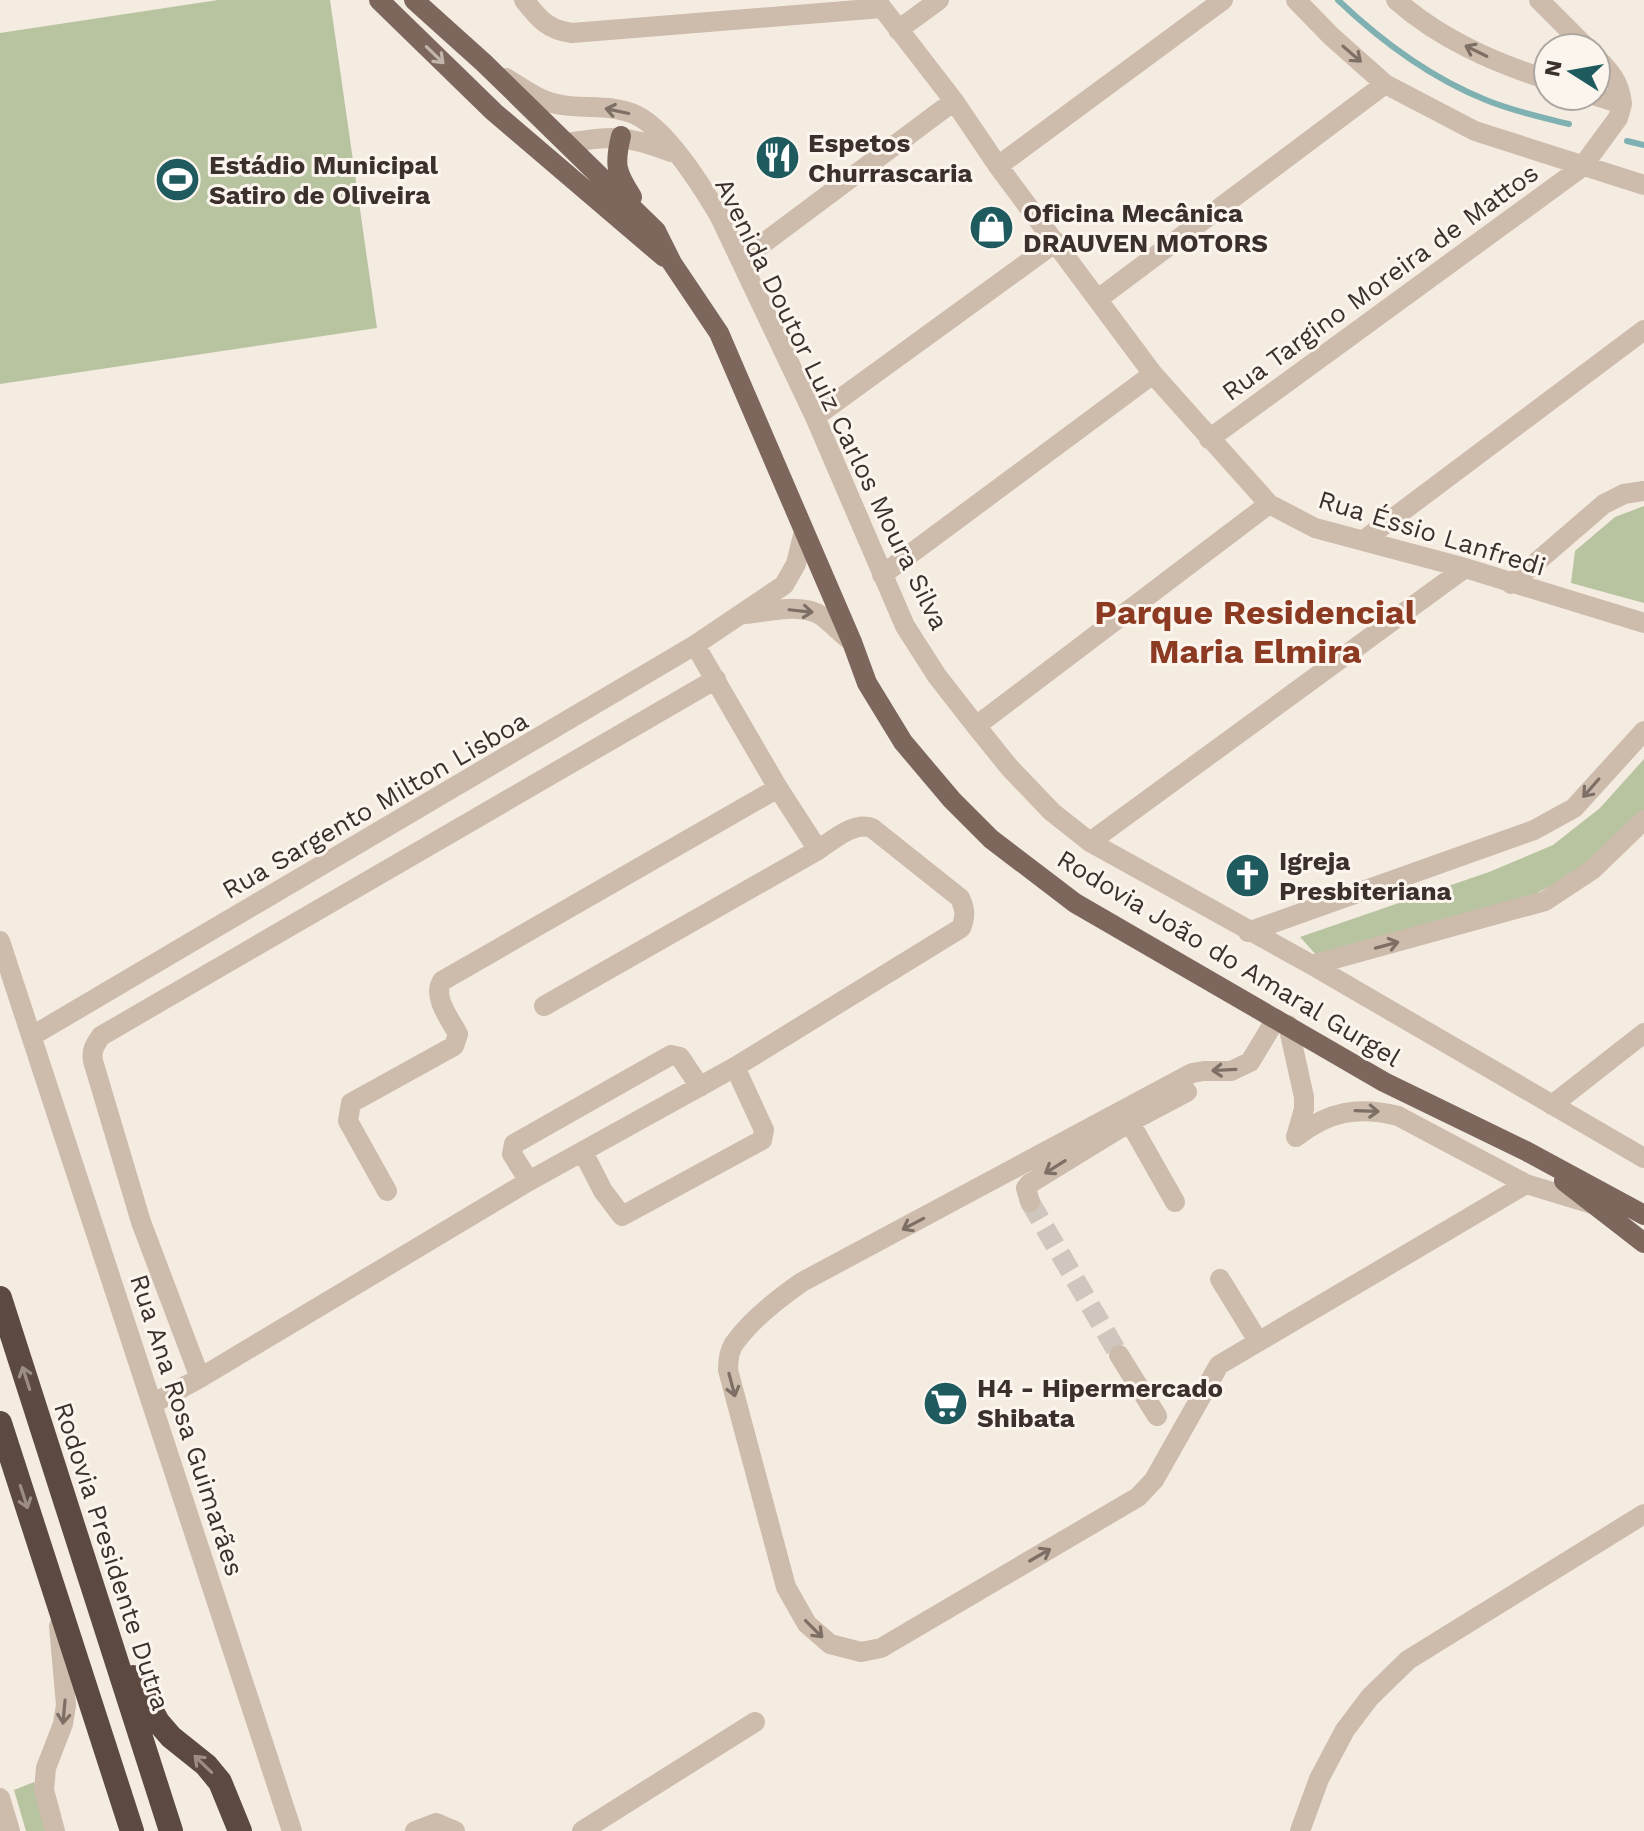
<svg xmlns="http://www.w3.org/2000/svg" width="1644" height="1831" font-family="'Work Sans',sans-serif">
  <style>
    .green { fill: #b8c4a0 }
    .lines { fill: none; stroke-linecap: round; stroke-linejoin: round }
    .stream { stroke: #7fb0b2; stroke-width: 6 }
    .minor-tunnel { stroke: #cfc6bd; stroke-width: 20; stroke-dasharray: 20 10; stroke-linecap: butt }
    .minor { stroke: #cdbbac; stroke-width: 20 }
    .major { stroke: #7d675c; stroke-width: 20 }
    .highway { stroke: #5c4a42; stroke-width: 24 }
    .oneway { stroke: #7d6f65 }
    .oneway2 { stroke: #c2b5ac }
    .oneway3 { stroke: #9c8e87 }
    .labels { text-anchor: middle; stroke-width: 6; stroke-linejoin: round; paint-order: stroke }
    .poi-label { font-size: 26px; font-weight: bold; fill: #3b302b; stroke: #fbf5ee; text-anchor: start }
    .street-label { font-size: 26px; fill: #3b302b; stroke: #fbf5ee }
    .district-label { font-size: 34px; font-weight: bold; fill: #8c3b22; stroke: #fbf5ee }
  </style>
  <rect width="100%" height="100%" fill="#f4ebe1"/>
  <path class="green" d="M218,0H330L377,328L0,384V33Z
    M1644,506V603L1571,583L1575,551L1615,517Z
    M1644,759V812L1586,868L1535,894L1318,957L1300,937L1489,872L1553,845L1600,808Z
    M34,1782L50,1831H26L14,1790Z"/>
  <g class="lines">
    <path class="stream" d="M1338,0C1382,42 1429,77 1486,100C1512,111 1541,117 1569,124
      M1627,141L1644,145"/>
    <path class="minor-tunnel" d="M1030,1202L1119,1355"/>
    <path class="minor" d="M524,0C539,19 548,30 572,33L882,8
      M876,0L954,101L998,166L1153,374L1269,504L1315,528L1465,568L1644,623
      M1296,0L1331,36L1385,84L1475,131L1644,185
      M1396,0C1440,39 1493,62 1548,80
      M1539,0L1587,48
      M898,30L939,0
      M1596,57C1611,72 1620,83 1622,104
      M506,78C524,89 540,102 562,105C586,109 613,104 636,115C667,130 701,185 719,215L815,417L905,626L937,676L976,726L1009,767L1052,812L1090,842L1312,965L1644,1158
      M566,143C613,136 625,134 671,152
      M998,166L1223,0
      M741,260L954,101
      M1098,299L1385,84
      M815,417L1056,242
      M1209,439L1582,167L1618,118L1622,104L1596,96
      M1364,540L1644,330
      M882,575L1153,374
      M1511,584L1604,504L1624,494L1644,491
      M745,614C768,612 801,602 822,616C832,624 842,634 852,642
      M976,726L1269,504
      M1090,842L1465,568
      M1248,932L1534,830L1574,808L1644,731
      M0,941L292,1831
      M1312,965L1545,901L1592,870L1644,820
      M544,1006L818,850L778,788
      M1276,1019L1250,1062L1231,1071H1204L1192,1073L802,1282C779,1298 753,1318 736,1341C729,1349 728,1360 728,1370L786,1587L807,1624L830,1644L861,1652L881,1648L1138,1497L1154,1480L1219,1365L1526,1184
      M1288,1025L1304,1097V1109L1296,1137
      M32,1036L695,645L784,585L796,564L804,531
      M1552,1105L1644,1033
      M1124,1112L1175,1202
      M1296,1137C1329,1111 1358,1106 1398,1116L1526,1184L1592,1204
      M583,1152L603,1191L622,1216L762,1140L764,1130L735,1067
      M529,1181L512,1154L514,1144L671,1055L680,1057L700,1087
      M387,1191L348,1121L351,1103L454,1046L458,1034C450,1019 432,997 442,981L778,788L695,645
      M1030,1202L1026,1188L1029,1184L1130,1122L1187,1092
      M1220,1279L1258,1341
      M1119,1355L1157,1416
      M200,1378L141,1222L93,1061C91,1050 95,1045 101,1036L716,679
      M152,1404L200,1378L529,1181L735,1067L961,928C966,916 965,909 960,898L872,828C854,821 833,840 818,850
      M0,1798L10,1831
      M55,1831L44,1790L46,1768L63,1724L66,1705L59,1626
      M415,1831L436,1823L455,1831
      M582,1831L755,1722
      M1300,1831L1319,1779L1345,1730L1370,1697L1408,1660L1644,1514"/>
    <path class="major" d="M379,0L494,112L664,257
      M414,0L484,63L656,231L672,263L719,333L852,642L867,683L903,742L952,800L991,839L1075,903L1384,1082L1526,1151L1644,1215
      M621,136C614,165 616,172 632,197
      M1564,1181L1644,1243"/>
    <path class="highway" d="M0,1298L171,1831
      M0,1423L132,1831
      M133,1677L158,1722L171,1737L206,1765L220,1782L240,1831"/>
  </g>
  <defs><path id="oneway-shaft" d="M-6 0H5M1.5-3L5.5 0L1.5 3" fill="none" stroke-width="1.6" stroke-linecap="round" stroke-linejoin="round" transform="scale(2)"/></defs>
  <g class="oneway">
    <use href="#oneway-shaft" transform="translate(1476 51) rotate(-154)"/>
    <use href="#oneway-shaft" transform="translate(1352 54) rotate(41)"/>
    <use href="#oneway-shaft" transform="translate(617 111) rotate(-168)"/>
    <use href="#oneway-shaft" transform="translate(801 611) rotate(6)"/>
    <use href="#oneway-shaft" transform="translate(1591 788) rotate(131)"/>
    <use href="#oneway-shaft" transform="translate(1387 945) rotate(-15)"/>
    <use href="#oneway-shaft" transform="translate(1224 1070) rotate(177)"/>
    <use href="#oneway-shaft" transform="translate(1367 1111) rotate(2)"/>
    <use href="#oneway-shaft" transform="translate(1055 1167) rotate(148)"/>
    <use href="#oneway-shaft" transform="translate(913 1224) rotate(152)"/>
    <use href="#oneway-shaft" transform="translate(732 1385) rotate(75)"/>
    <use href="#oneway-shaft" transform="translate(1040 1555) rotate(-30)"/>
    <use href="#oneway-shaft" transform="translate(814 1629) rotate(45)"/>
    <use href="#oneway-shaft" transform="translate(64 1712) rotate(95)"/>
  </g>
  <use class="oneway2" href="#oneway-shaft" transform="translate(435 55) rotate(44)"/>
  <g class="oneway3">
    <use href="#oneway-shaft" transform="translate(26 1378) rotate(-108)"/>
    <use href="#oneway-shaft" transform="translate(24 1497) rotate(72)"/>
    <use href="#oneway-shaft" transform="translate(203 1764) rotate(-136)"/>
  </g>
  <defs>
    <symbol id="restaurant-disc" viewBox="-11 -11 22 22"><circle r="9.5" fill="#1f5a5e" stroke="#fbf5ee"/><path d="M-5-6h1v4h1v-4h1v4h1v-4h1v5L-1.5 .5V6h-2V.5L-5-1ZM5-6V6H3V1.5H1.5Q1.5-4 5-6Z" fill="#fff"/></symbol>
    <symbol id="stadium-disc" viewBox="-11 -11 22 22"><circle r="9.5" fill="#1f5a5e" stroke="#fbf5ee"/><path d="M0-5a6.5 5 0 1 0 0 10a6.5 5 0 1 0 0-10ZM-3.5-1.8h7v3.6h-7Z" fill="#fff"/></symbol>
    <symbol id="shop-disc" viewBox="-11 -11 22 22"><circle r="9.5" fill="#1f5a5e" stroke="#fbf5ee"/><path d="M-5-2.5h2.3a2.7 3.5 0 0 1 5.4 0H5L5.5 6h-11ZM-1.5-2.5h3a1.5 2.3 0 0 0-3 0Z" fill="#fff"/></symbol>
    <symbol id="church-disc" viewBox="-11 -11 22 22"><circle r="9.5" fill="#1f5a5e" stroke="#fbf5ee"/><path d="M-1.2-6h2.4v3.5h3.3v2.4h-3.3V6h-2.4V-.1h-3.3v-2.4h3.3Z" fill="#fff"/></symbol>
    <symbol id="supermarket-disc" viewBox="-11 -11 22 22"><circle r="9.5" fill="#1f5a5e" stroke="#fbf5ee"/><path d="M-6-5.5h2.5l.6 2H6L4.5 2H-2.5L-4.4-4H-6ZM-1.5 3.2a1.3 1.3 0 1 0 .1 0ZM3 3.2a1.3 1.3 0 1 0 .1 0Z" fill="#fff"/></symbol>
  </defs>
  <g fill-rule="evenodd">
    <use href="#restaurant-disc" x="752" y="132" width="51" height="51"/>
    <use href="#stadium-disc" x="152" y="154" width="51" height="51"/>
    <use href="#shop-disc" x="966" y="202" width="51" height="51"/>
    <use href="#church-disc" x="1222" y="850" width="51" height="51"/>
    <use href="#supermarket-disc" x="920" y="1378" width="51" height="51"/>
  </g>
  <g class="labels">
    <g class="poi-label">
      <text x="808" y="152">Espetos<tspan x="808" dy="30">Churrascaria</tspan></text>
      <text x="209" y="174">Estádio Municipal<tspan x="209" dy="30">Satiro de Oliveira</tspan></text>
      <text x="1023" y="222">Oficina Mecânica<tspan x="1023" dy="30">DRAUVEN MOTORS</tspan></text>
      <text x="1279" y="870">Igreja<tspan x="1279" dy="30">Presbiteriana</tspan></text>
      <text x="977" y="1397">H4 - Hipermercado<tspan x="977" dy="30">Shibata</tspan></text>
    </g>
    <g class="street-label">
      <text transform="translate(1380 282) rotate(-36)" y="9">Rua Targino Moreira de Mattos</text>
      <text transform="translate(832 404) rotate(64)" y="9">Avenida Doutor Luiz Carlos Moura Silva</text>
      <text transform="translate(1432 533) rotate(17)" y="9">Rua Éssio Lanfredi</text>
      <text transform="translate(375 805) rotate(-30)" y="9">Rua Sargento Milton Lisboa</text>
      <text transform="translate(1229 958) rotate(31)" y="9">Rodovia João do Amaral Gurgel</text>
      <text transform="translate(187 1425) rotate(72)" y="9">Rua Ana Rosa Guimarães</text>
      <text transform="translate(112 1556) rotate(72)" y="9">Rodovia Presidente Dutra</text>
    </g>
    <g class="district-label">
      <text x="1255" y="624">Parque Residencial<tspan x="1255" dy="39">Maria Elmira</tspan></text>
    </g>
  </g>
  <g transform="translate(1572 72) rotate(281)"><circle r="38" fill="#fbf5ee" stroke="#aea6a0" stroke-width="2"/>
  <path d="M0-6L14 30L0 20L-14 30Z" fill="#1f5a5e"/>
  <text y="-12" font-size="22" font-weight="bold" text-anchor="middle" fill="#3b302b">N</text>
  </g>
</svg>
